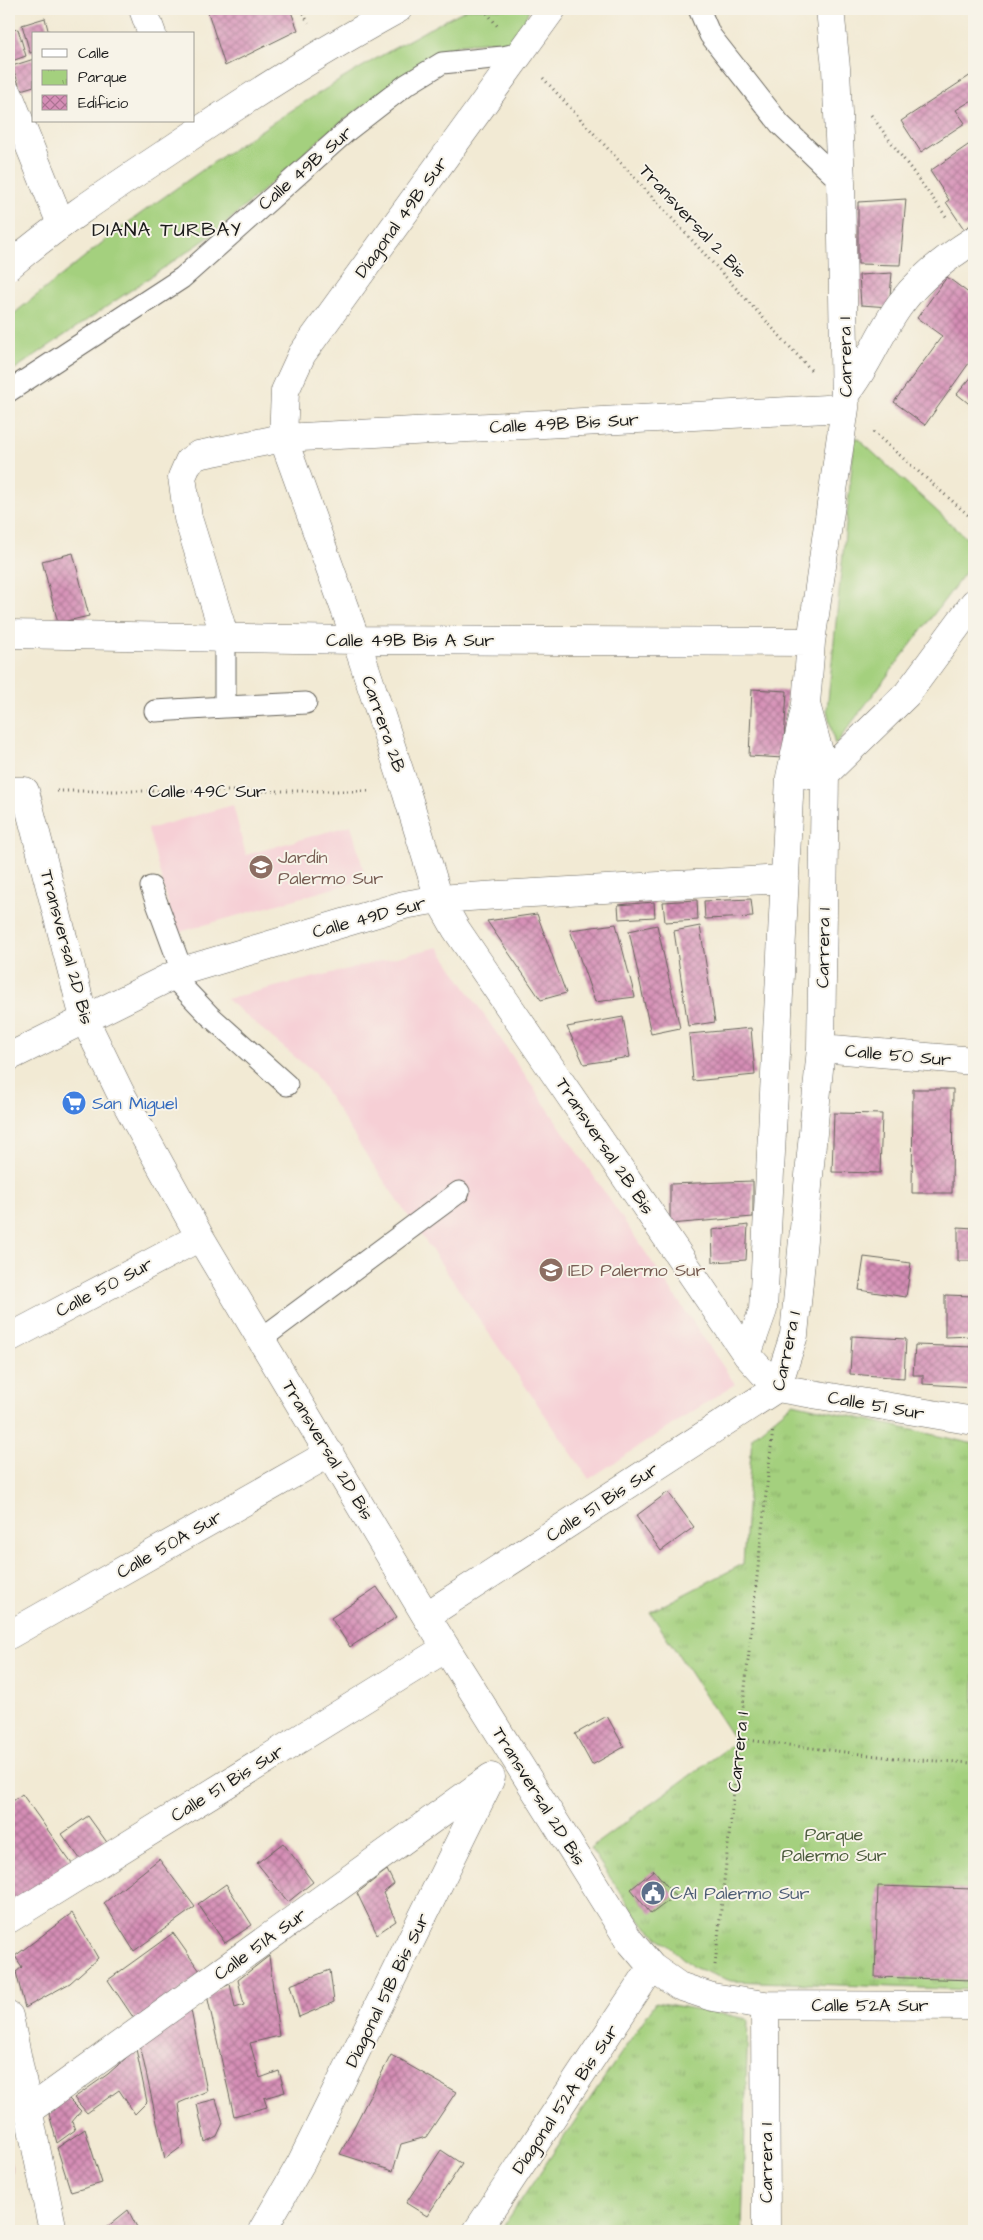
<svg xmlns="http://www.w3.org/2000/svg" width="983" height="2240" font-family="'Architects Daughter',sans-serif">
  <style>
    .built { fill: #f6cfd5 }
    .grass { fill: #a4d07e; stroke: #60764d }
    .park { fill: url(#park-tufts); stroke: #60764d }
    .building { fill: url(#building-cross-hatch) }
    .lines { fill: none; stroke-linecap: round; stroke-linejoin: round }
    .lane-casing { stroke: #67645c; stroke-width: 23 }
    .street-casing { stroke: #67645c; stroke-width: 29 }
    .secondary-casing { stroke: #67645c; stroke-width: 29 }
    .path { stroke: #67645c; stroke-width: 3; stroke-dasharray: 1 4; stroke-linecap: butt }
    .lane { stroke: #fff; stroke-width: 21 }
    .street { stroke: #fff; stroke-width: 28 }
    .secondary { stroke: #fff; stroke-width: 28 }
    .labels { text-anchor: middle; stroke-width: 4; stroke-linejoin: round; paint-order: stroke }
    .street-label { font-size: 18px; fill: #1c1c1c; stroke: #f7f3e8 }
    .education-label { font-size: 18px; fill: #785e54; stroke: #f7f3e8; text-anchor: start }
    .shop-label { font-size: 18px; fill: #366cbe; stroke: #f7f3e8; text-anchor: start }
    .park-label { font-size: 18px; fill: #4c5b3e; stroke: #f7f3e8 }
    .service-label { font-size: 18px; fill: #4e5e75; stroke: #f7f3e8; text-anchor: start }
    .quarter-label { font-size: 20px; letter-spacing: 1px; fill: #1c1c1c; stroke: #f7f3e8 }
  </style>
  <defs>
    <pattern id="park-tufts" width="24" height="20" patternUnits="userSpaceOnUse" patternTransform="scale(1.25)"><rect width="24" height="20" fill="#a4d07e"/><path d="M3 7l-1-3M5 7V3M7 7l1-3M15 17l-1-3M17 17v-4M19 17l1-3" fill="none" stroke="#8db26c"/></pattern>
    <pattern id="building-cross-hatch" width="8" height="8" patternUnits="userSpaceOnUse" patternTransform="scale(1.25)"><rect width="8" height="8" fill="#d58eb6"/><path d="M0 0l8 8M0 8l8-8" fill="none" stroke="#ac7393"/></pattern>
  </defs>
  <rect width="100%" height="100%" fill="#f7f3e8"/>
  <filter id="ink" filterUnits="userSpaceOnUse"><feTurbulence type="fractalNoise" baseFrequency=".02" numOctaves="2"/><feDisplacementMap in="SourceGraphic" scale="10" xChannelSelector="R" yChannelSelector="G"/><feConvolveMatrix kernelMatrix="1 2 1 2 8 2 1 2 1" color-interpolation-filters="sRGB"/></filter>
  <filter id="wash" filterUnits="userSpaceOnUse"><feTurbulence type="fractalNoise" baseFrequency=".0096" numOctaves="4" result="noise"/><feDisplacementMap in="SourceGraphic" scale="20" xChannelSelector="R" yChannelSelector="G"/><feGaussianBlur stdDeviation="1.12" result="paint"/><feColorMatrix in="noise" values="0 0 0 0 0 0 0 0 0 0 0 0 0 0 0 0 0 1.4 0 .05"/><feComposite in="paint" operator="in"/></filter>
  <g filter="url(#wash)">
    <rect width="100%" height="100%" fill="#f2ead4"/>
    <path class="built" d="M233,805L246,855L351,825L366,879L176,933L148,829Z
      M438,947L735,1384L589,1479L367,1156L314,1073L226,999Z"/>
    <path class="grass" d="M467,9H529L514,48L494,41L461,44L426,59L327,133L215,233L9,373V318L22,307C58,279 93,249 129,222C237,144 349,69 467,9Z
      M855,436L974,545V561L835,745L827,710Z"/>
    <path class="park" d="M793,1403L974,1444V1990L731,1981L693,1967L639,1920L590,1848L736,1742L650,1612L743,1564L752,1437Z
      M656,2002L748,2019L742,2231H500Z"/>
    <g id="blocks">
      <path class="building" d="M207,9H290L298,30L225,66Z
        M45,18L49,34H34V52L30,53L22,25Z
        M18,29L26,56L9,62V31Z
        M34,59V86L21,90L12,66Z
        M974,73V99L956,110L965,123L921,152L901,121Z
        M974,141V223L964,229L946,202L949,200L930,171Z
        M906,199L900,265L858,264V202Z
        M892,273L889,307L861,305L859,275Z
        M947,277L974,297V356L925,425L894,402L942,336L917,318Z
        M974,374V406L973,407L957,394Z
        M73,553L89,616L58,623L42,561Z
        M752,689L787,691L783,758L749,756Z
        M751,899L753,917L705,919L704,901Z
        M697,900L698,920L665,922L663,902Z
        M654,902L655,917L619,919L618,905Z
        M537,914L566,993L541,1000L487,921Z
        M616,924L635,997L595,1002L570,930Z
        M657,925L680,1028L651,1034L629,931Z
        M700,926L715,1022L688,1026L674,931Z
        M623,1017L630,1057L584,1064L567,1027Z
        M751,1028L755,1075L693,1081L689,1034Z
        M913,1089H953L952,1193H912Z
        M834,1113L882,1114L880,1173L832,1172Z
        M753,1181V1217L670,1224V1184Z
        M748,1225L746,1260L713,1262L712,1230Z
        M958,1227L974,1228V1261H958Z
        M864,1257L911,1263L906,1297L859,1290Z
        M945,1295L974,1296V1336L945,1337Z
        M852,1336L906,1339L904,1378L850,1374Z
        M915,1345L974,1347V1387L923,1384V1375H913Z
        M668,1492L694,1527L661,1551L636,1516Z
        M377,1587L397,1617L350,1647L331,1618Z
        M607,1716L624,1747L592,1765L575,1734Z
        M22,1794L77,1871L9,1908V1804Z
        M88,1816L111,1848L86,1867L62,1834Z
        M283,1843L313,1882L288,1902L257,1863Z
        M159,1859L195,1907L134,1951L104,1903Z
        M387,1870L394,1884L383,1893L396,1921L377,1934L357,1893Z
        M654,1870L675,1896L651,1914L631,1889Z
        M226,1884L252,1925L225,1943L198,1904Z
        M878,1886L974,1889V1980L875,1977Z
        M72,1913L98,1958L70,1983L25,2008L16,1972L22,1967L15,1956Z
        M173,1933L202,1974L137,2023L108,1980Z
        M269,1956L279,2036L250,2043L260,2078L279,2071L285,2092L264,2098L267,2107L234,2116L207,1995L230,1984L235,2008L244,2005L238,1980Z
        M330,1970L334,2002L299,2017L290,1985Z
        M190,2005L207,2091L179,2103L184,2145L165,2159L140,2045Z
        M136,2049L147,2102L135,2114L119,2090L87,2113L74,2098L108,2074Z
        M391,2055L456,2092L426,2137L401,2144L393,2171L340,2154Z
        M67,2097L81,2111L72,2122L75,2130L57,2143L49,2114Z
        M216,2099L223,2123L217,2136L205,2142L197,2104Z
        M85,2129L102,2183L71,2192L57,2148Z
        M441,2150L462,2164L427,2216L406,2203Z
        M9,2157L13,2172L9,2173Z
        M128,2210L139,2231H102Z"/>
    </g>
  </g>
  <g filter="url(#ink)">
    <use href="#blocks" fill-opacity="0" stroke="#67645c" stroke-width="1"/>
    <g class="lines">
      <defs>
        <path id="lane" d="M699,9L710,35L780,124L841,182
          M9,391L182,278L348,130L406,85L442,63L503,57L520,53
          M225,707L306,703
          M155,711L225,707V638
          M151,887L182,971
          M171,975L209,1015L287,1085
          M261,1339L459,1192"/>
        <path id="street" d="M143,9L152,34
          M552,9L302,354L285,391L283,438L356,640L406,791L439,899L456,929L747,1355L777,1388
          M9,95L61,224
          M846,393C869,365 880,330 902,302C922,276 947,257 974,240
          M9,634L356,640L811,642
          M225,638L188,518L182,477L189,461L198,455L283,438L845,408
          M809,775L825,774L907,694L974,603
          M9,791H25L84,1018L120,1092L200,1237L426,1616L629,1940L652,1967L679,1986L712,1997L765,2005L974,2006
          M821,1048L974,1061
          M9,1057L182,971L404,905L439,899L499,895L785,879
          M9,1338L200,1237
          M747,1355L763,1310L790,777L806,704L811,642L845,408L841,182L836,68L830,9
          M777,1388L794,1335L821,1048L825,774L807,708
          M777,1388L974,1421
          M426,1616L777,1388
          M9,1635L330,1453
          M9,1919L446,1648
          M765,2005L766,2231
          M28,2111L491,1777
          M262,2231L301,2163L490,1780
          M477,2231L652,1967"/>
        <path id="secondary" d="M9,266C58,224 112,189 166,153C241,102 318,53 398,9
          M9,2016L53,2231"/>
      </defs>
      <use href="#lane" class="lane-casing"/>
      <use href="#street" class="street-casing"/>
      <use href="#secondary" class="secondary-casing"/>
      <path class="path" d="M302,9L308,23
        M484,9L499,28
        M543,78L811,370
        M871,115L948,219
        M873,432L974,520
        M57,791H371
        M739,1739L902,1759L974,1763
        M715,1965L773,1429"/>
      <use href="#lane" class="lane"/>
      <use href="#street" class="street"/>
      <use href="#secondary" class="secondary"/>
    </g>
  </g>
  <defs>
    <symbol id="school-disc" viewBox="-11 -11 22 22"><circle r="9.5" fill="#8d6e63" stroke="#f7f3e8"/><path d="M0-5L7-2L0 1L-7-2ZM-4 1L0 2.5L4 1V4Q0 6-4 4Z" fill="#fff"/></symbol>
    <symbol id="supermarket-disc" viewBox="-11 -11 22 22"><circle r="9.5" fill="#3f7fe0" stroke="#f7f3e8"/><path d="M-6-5.5h2.5l.6 2H6L4.5 2H-2.5L-4.4-4H-6ZM-1.5 3.2a1.3 1.3 0 1 0 .1 0ZM3 3.2a1.3 1.3 0 1 0 .1 0Z" fill="#fff"/></symbol>
    <symbol id="civic-disc" viewBox="-11 -11 22 22"><circle r="9.5" fill="#5c6f8a" stroke="#f7f3e8"/><path d="M-.6-6.5H3V-4.5H.6V-3L4-1V1h2V6H-6V1h2V-1L-.6-3ZM-1.2 2.5V6h2.4V2.5Z" fill="#fff"/></symbol>
  </defs>
  <g fill-rule="evenodd">
    <use href="#school-disc" x="247" y="853" width="28" height="28"/>
    <use href="#supermarket-disc" x="60" y="1089" width="28" height="28"/>
    <use href="#school-disc" x="537" y="1256" width="28" height="28"/>
    <use href="#civic-disc" x="639" y="1879" width="28" height="28"/>
  </g>
  <g class="labels">
    <g class="street-label">
      <text transform="translate(305 168) rotate(-41)" y="6">Calle 49B Sur</text>
      <text transform="translate(401 217) rotate(-54)" y="6">Diagonal 49B Sur</text>
      <text transform="translate(693 221) rotate(47)" y="6">Transversal 2 Bis</text>
      <text transform="translate(845 357) rotate(-91)" y="6">Carrera 1</text>
      <text transform="translate(564 423) rotate(-3)" y="6">Calle 49B Bis Sur</text>
      <text x="410" y="646">Calle 49B Bis A Sur</text>
      <text transform="translate(384 724) rotate(71)" y="6">Carrera 2B</text>
      <text x="207" y="797">Calle 49C Sur</text>
      <text transform="translate(369 917) rotate(-15)" y="6">Calle 49D Sur</text>
      <text transform="translate(67 947) rotate(75)" y="6">Transversal 2D Bis</text>
      <text transform="translate(823 948) rotate(-89)" y="6">Carrera 1</text>
      <text transform="translate(898 1055) rotate(5)" y="6">Calle 50 Sur</text>
      <text transform="translate(605 1146) rotate(56)" y="6">Transversal 2B Bis</text>
      <text transform="translate(104 1287) rotate(-28)" y="6">Calle 50 Sur</text>
      <text transform="translate(786 1351) rotate(-78)" y="6">Carrera 1</text>
      <text transform="translate(876 1405) rotate(10)" y="6">Calle 51 Sur</text>
      <text transform="translate(328 1450) rotate(59)" y="6">Transversal 2D Bis</text>
      <text transform="translate(602 1502) rotate(-33)" y="6">Calle 51 Bis Sur</text>
      <text transform="translate(169 1544) rotate(-30)" y="6">Calle 50A Sur</text>
      <text transform="translate(738 1752) rotate(-84)" y="6">Carrera 1</text>
      <text transform="translate(227 1783) rotate(-32)" y="6">Calle 51 Bis Sur</text>
      <text transform="translate(539 1796) rotate(58)" y="6">Transversal 2D Bis</text>
      <text transform="translate(260 1944) rotate(-36)" y="6">Calle 51A Sur</text>
      <text transform="translate(387 1990) rotate(-64)" y="6">Diagonal 51B Bis Sur</text>
      <text x="870" y="2011">Calle 52A Sur</text>
      <text transform="translate(565 2099) rotate(-56)" y="6">Diagonal 52A Bis Sur</text>
      <text transform="translate(766 2163) rotate(-90)" y="6">Carrera 1</text>
    </g>
    <g class="education-label">
      <text x="278" y="863">Jardín<tspan x="278" dy="21">Palermo Sur</tspan></text>
      <text x="568" y="1276">IED Palermo Sur</text>
    </g>
    <g class="shop-label">
      <text x="92" y="1109">San Miguel</text>
    </g>
    <g class="park-label">
      <text x="834" y="1840">Parque<tspan x="834" dy="21">Palermo Sur</tspan></text>
    </g>
    <g class="service-label">
      <text x="670" y="1899">CAI Palermo Sur</text>
    </g>
    <g class="quarter-label">
      <text x="167" y="236">DIANA TURBAY</text>
    </g>
  </g>
  <rect width="983" height="2240" fill="none" stroke="#f7f3e8" stroke-width="30"/>
  <rect x="32" y="32" width="162" height="90" fill="#f7f3e8" stroke="#9f9d96"/>
  <rect x="42" y="49" width="25" height="8" fill="#ffffff" stroke="#9f9d96"/>
  <text x="78" y="58" font-size="15" fill="#1c1c1c">Calle</text>
  <rect x="42" y="70" width="25" height="15" fill="url(#park-tufts)" stroke="#9f9d96"/>
  <text x="78" y="82" font-size="15" fill="#1c1c1c">Parque</text>
  <rect x="42" y="95" width="25" height="15" fill="url(#building-cross-hatch)" stroke="#9f9d96"/>
  <text x="78" y="108" font-size="15" fill="#1c1c1c">Edificio</text>
</svg>
